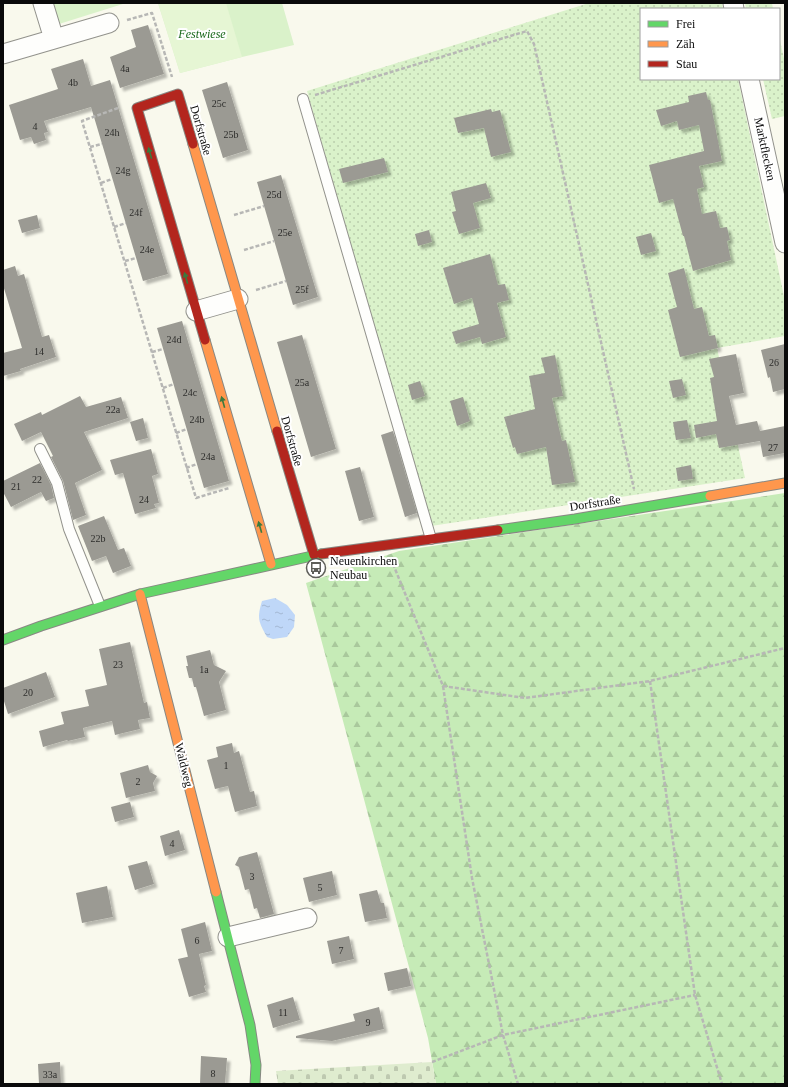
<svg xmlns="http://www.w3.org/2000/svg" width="788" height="1087" font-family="'Times New Roman',serif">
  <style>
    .grass { fill: url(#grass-dots) }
    .forest { fill: url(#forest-firs) }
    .cemetery { fill: url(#cemetery-stones) }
    .park { fill: #daf2ca }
    .pitch { fill: #e6f6d4 }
    .water { fill: url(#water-ripples) }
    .building { fill: #9b9a93; filter: url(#shadow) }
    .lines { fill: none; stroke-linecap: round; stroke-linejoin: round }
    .lane-casing { stroke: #92928c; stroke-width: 12 }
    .street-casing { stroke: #92928c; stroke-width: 21 }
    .fast-casing { stroke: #888883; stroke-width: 11 }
    .slow-casing { stroke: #888883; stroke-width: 11 }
    .jam-casing { stroke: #888883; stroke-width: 11 }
    .path { stroke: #b7b7b5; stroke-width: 2.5; stroke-dasharray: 4 2; stroke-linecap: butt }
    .lane { stroke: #fefefc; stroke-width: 10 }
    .street { stroke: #fefefc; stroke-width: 19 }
    .fast { stroke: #63d668; stroke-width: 9 }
    .slow { stroke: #ff974d; stroke-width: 9 }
    .jam { stroke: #b3261e; stroke-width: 9 }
    .oneway { fill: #3b7a3e }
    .labels { text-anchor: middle; stroke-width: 4; stroke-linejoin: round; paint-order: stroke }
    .number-label { font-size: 10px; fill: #2e2e2c }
    .park-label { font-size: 12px; font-style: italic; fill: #166617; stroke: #fff }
    .street-label { font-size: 12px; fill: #0a0a0a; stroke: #fff }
    .poi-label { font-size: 12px; fill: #0a0a0a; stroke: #fff; text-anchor: start }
  </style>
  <defs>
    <pattern id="grass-dots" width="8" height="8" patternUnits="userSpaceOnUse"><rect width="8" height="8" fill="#daf2ca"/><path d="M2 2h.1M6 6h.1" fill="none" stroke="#baceac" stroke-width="1.8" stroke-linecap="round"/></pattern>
    <pattern id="forest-firs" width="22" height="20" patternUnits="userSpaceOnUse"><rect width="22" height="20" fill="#c6ebb7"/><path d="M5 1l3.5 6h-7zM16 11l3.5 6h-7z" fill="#a9c89c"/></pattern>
    <pattern id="cemetery-stones" width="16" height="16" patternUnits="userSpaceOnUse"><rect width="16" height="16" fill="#dfeccf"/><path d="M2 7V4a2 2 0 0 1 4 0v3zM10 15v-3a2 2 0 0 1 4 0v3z" fill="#bec9b0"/></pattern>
    <pattern id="water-ripples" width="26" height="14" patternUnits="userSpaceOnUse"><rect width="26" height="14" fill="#bfd7f8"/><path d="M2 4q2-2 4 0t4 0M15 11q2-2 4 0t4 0" fill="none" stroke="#a3b7d3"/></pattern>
    <filter id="shadow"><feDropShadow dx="3.5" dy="3.5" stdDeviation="1" flood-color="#0004"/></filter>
  </defs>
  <rect width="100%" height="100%" fill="#f9f9ed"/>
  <path class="grass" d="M589,3H722L723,9H641V79H738L785,301V336L717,348L745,478L431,526L307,91Z
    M745,3H772L773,9H746Z
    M779,36L785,63V116L772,119L763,79H779Z"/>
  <path class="forest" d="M785,493V1084H436L428,1038L306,583L399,551Z"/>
  <path class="cemetery" d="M432,1062L436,1084H278L276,1071Z"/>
  <path class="park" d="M52,3H126L59,24Z
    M158,3H282L294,45L242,57L180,73Z"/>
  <path class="pitch" d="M158,3H226L242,57L180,73Z"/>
  <path class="water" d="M275,598L287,605L295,615L294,627L287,637L273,639L267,637C258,621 257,618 262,601Z"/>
  <path class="building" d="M148,25L164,74L120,88L110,57L136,47L131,30Z
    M83,59L91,86L110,80L168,274L143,281L91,107L44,121L48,132L44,133L46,140L34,144L31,137L20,140L9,105L58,89L51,69Z
    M227,82L248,150L223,158L202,90Z
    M706,92L708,100H710L722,161L699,166L704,187L697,189L702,214L716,211L720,228L727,227L730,240L727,241L731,260L693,271L684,236H683L673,199L659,203L649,165L704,151L699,125L679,130L677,121L661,126L656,110L689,102L688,96Z
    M491,109L492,112L500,110L511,152L491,157L484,128L458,133L454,118Z
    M384,158L388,172L343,183L339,169Z
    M281,175L318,297L293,305L257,182Z
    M486,183L491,198L473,203L480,228L459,234L452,212L456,211L451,192Z
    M37,215L40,228L22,233L18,220Z
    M429,230L432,242L418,246L415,234Z
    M651,233L656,251L641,255L636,237Z
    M490,254L498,285L505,284L509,300L497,303L506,337L482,344L480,337L456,344L452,332L479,324L472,298L454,304L443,268Z
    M15,266L18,276L24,274L42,337L49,335L56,357L20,369L21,371L3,376V353L22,348L3,285V270Z
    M684,268L694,309L702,307L709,336L715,335L718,348L680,357L668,310L677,307L668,273Z
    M182,321L229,481L204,488L157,328Z
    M302,335L336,449L311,457L277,342Z
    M785,344V389L773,392L770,377L768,378L761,350Z
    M736,354L744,393L729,396L736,425L757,421L760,431L785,426V453L763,457L760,441L719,448L716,434L696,438L694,425L717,421L710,378L714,377L709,359Z
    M555,355L563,396L552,398L562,441L566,440L575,482L552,485L546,447L517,454L515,447L513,448L504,417L535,409L529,376L545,373L541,358Z
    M682,379L686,395L673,398L669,381Z
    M420,381L425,396L412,400L408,385Z
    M80,396L86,407L121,397L128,418L84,432L102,470L75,483L86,515L73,520L63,481L51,457L53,456L41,432L22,441L14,424L41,412L42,415Z
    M463,397L470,421L457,426L450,401Z
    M143,418L148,438L136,441L130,422Z
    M687,420L691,438L676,440L673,422Z
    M393,431L417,513L405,517L381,435Z
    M151,449L158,474L152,476L159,503L154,504L156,508L135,514L123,473L115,475L110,460Z
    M40,463L51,485L54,498L46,501L41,492L11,507L3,492V481Z
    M691,465L693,479L678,481L676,468Z
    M360,467L374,517L359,521L345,471Z
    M104,516L118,550L124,548L131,566L113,573L106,556L92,561L78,526Z
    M130,642L144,703L147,702L150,718L138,720L140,729L115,735L112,721L83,728L85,737L68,741L67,740L43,747L39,731L64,724L61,712L89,706L85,690L107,685L99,649Z
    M210,650L214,665L226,671L219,682L226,710L204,716L196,687H194L192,678H189L186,666H188L186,656Z
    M46,672L55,697L8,714L3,698V688Z
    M232,743L234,753L239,751L250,792L254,791L257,806L235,812L228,786L215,789L207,760L218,757L216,747Z
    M148,765L150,772L157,776L153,783L155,791L126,798L120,773Z
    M130,802L134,817L115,822L111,807Z
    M179,830L185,850L165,856L160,836Z
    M257,852L274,914L260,918L257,908L254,909L249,889L245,890L239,867L235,865L239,857Z
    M147,861L154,884L135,890L128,866Z
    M332,871L337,895L309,902L303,878Z
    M107,886L113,917L82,923L76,893Z
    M377,890L381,903H384L387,918L365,922L359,894Z
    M205,922L212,951L199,954L206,985L204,986L206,992L189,997L178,959L191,956L188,957L181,929Z
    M349,936L354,959L332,964L327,941Z
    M407,968L411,986L388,991L384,973Z
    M293,997L300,1020L273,1028L267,1005Z
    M379,1007L384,1029L332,1041L296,1038V1036L355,1021L353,1014Z
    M201,1056L227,1058L225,1084H200Z
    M60,1062L61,1084H39L38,1064Z"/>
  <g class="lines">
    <defs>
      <path id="lane" d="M303,99L431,539
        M40,449L57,483L69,529L100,606"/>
      <path id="street" d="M43,3L54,39
        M733,3L734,9
        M3,54L109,23
        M749,79L785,243
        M196,311L238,299
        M228,937L307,918"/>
      <path id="fast" d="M498,530L575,519L710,496
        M3,640L41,626L140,594L321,554
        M216,892L250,1025L256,1065L255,1084"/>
      <path id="slow" d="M193,144L277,431
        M205,340L271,564
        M710,496L785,483
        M140,594L216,892"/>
      <path id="jam" d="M193,144L178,94L137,108L205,340
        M277,431L314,555
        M321,554L498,530"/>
    </defs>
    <use href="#lane" class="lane-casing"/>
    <use href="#street" class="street-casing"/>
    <use href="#fast" class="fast-casing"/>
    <use href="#slow" class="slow-casing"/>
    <use href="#jam" class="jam-casing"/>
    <path class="path" d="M127,20L152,13L172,77
      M315,95L527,31L534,44L634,489
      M118,108L82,121L196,498L229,488
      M90,147L102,144
      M101,183L112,179
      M234,215L264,206
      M114,227L126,223
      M244,250L274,241
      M125,261L136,258
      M256,290L286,281
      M152,352L163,349
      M163,388L174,384
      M176,433L187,429
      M186,468L197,464
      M393,564L443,686L472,878L503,1035L518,1084
      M650,681L695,995L722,1084
      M443,686L525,698L650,681L785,648
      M432,1062L503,1035L695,995"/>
    <use href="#lane" class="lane"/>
    <use href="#street" class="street"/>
    <use href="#fast" class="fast"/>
    <use href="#slow" class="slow"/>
    <use href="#jam" class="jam"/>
  </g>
  <defs><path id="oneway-solid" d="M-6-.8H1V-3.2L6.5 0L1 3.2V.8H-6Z"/></defs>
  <g class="oneway">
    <use href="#oneway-solid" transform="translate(150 153) rotate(-106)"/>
    <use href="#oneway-solid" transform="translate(186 278) rotate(-106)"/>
    <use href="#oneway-solid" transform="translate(223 402) rotate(-106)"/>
    <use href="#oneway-solid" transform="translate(260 527) rotate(-106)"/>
  </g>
  <defs>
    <symbol id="bus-ring" viewBox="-11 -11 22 22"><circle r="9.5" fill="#fff" stroke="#5e5e59" stroke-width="1.5"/><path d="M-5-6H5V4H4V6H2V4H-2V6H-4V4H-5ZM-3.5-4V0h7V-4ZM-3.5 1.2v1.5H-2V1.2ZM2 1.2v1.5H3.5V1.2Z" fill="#5e5e59"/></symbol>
  </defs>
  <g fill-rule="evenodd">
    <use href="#bus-ring" x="305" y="557" width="22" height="22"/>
  </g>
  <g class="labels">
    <g class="number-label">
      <text x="125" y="72">4a</text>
      <text x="73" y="86">4b</text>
      <text x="219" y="107">25c</text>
      <text x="35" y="130">4</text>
      <text x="112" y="136">24h</text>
      <text x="231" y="138">25b</text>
      <text x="123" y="174">24g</text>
      <text x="274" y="198">25d</text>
      <text x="136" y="216">24f</text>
      <text x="285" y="236">25e</text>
      <text x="147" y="253">24e</text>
      <text x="302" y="293">25f</text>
      <text x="174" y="343">24d</text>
      <text x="39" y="355">14</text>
      <text x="774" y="366">26</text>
      <text x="302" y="386">25a</text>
      <text x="190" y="396">24c</text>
      <text x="113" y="413">22a</text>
      <text x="197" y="423">24b</text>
      <text x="773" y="451">27</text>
      <text x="208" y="460">24a</text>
      <text x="37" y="483">22</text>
      <text x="16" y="490">21</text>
      <text x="144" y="503">24</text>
      <text x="98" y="542">22b</text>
      <text x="118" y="668">23</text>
      <text x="204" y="673">1a</text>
      <text x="28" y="696">20</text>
      <text x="226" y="769">1</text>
      <text x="138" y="785">2</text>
      <text x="172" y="847">4</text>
      <text x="252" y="880">3</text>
      <text x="320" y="891">5</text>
      <text x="197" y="944">6</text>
      <text x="341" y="954">7</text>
      <text x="283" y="1016">11</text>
      <text x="368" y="1026">9</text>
      <text x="213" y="1077">8</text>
      <text x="50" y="1078">33a</text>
    </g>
    <g class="park-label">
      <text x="202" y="38">Festwiese</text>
    </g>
    <g class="street-label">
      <text transform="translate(201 130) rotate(74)" y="4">Dorfstraße</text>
      <text transform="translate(765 149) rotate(78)" y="4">Marktflecken</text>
      <text transform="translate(292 441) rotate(74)" y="4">Dorfstraße</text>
      <text transform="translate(595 503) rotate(-9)" y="4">Dorfstraße</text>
      <text transform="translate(184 765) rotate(76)" y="4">Waldweg</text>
    </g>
    <g class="poi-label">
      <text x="330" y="565">Neuenkirchen<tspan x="330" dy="14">Neubau</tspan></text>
    </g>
  </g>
  <rect width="788" height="1087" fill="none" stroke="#0a0a0a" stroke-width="8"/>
  <rect x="640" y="8" width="140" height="72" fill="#ffffff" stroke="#9d9d9d"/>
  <rect x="648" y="21" width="20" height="6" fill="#63d668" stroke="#9d9d9d"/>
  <text x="676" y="28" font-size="12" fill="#0a0a0a">Frei</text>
  <rect x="648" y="41" width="20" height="6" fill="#ff974d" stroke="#9d9d9d"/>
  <text x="676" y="48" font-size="12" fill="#0a0a0a">Zäh</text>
  <rect x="648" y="61" width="20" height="6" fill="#b3261e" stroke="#9d9d9d"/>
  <text x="676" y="68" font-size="12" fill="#0a0a0a">Stau</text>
</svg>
